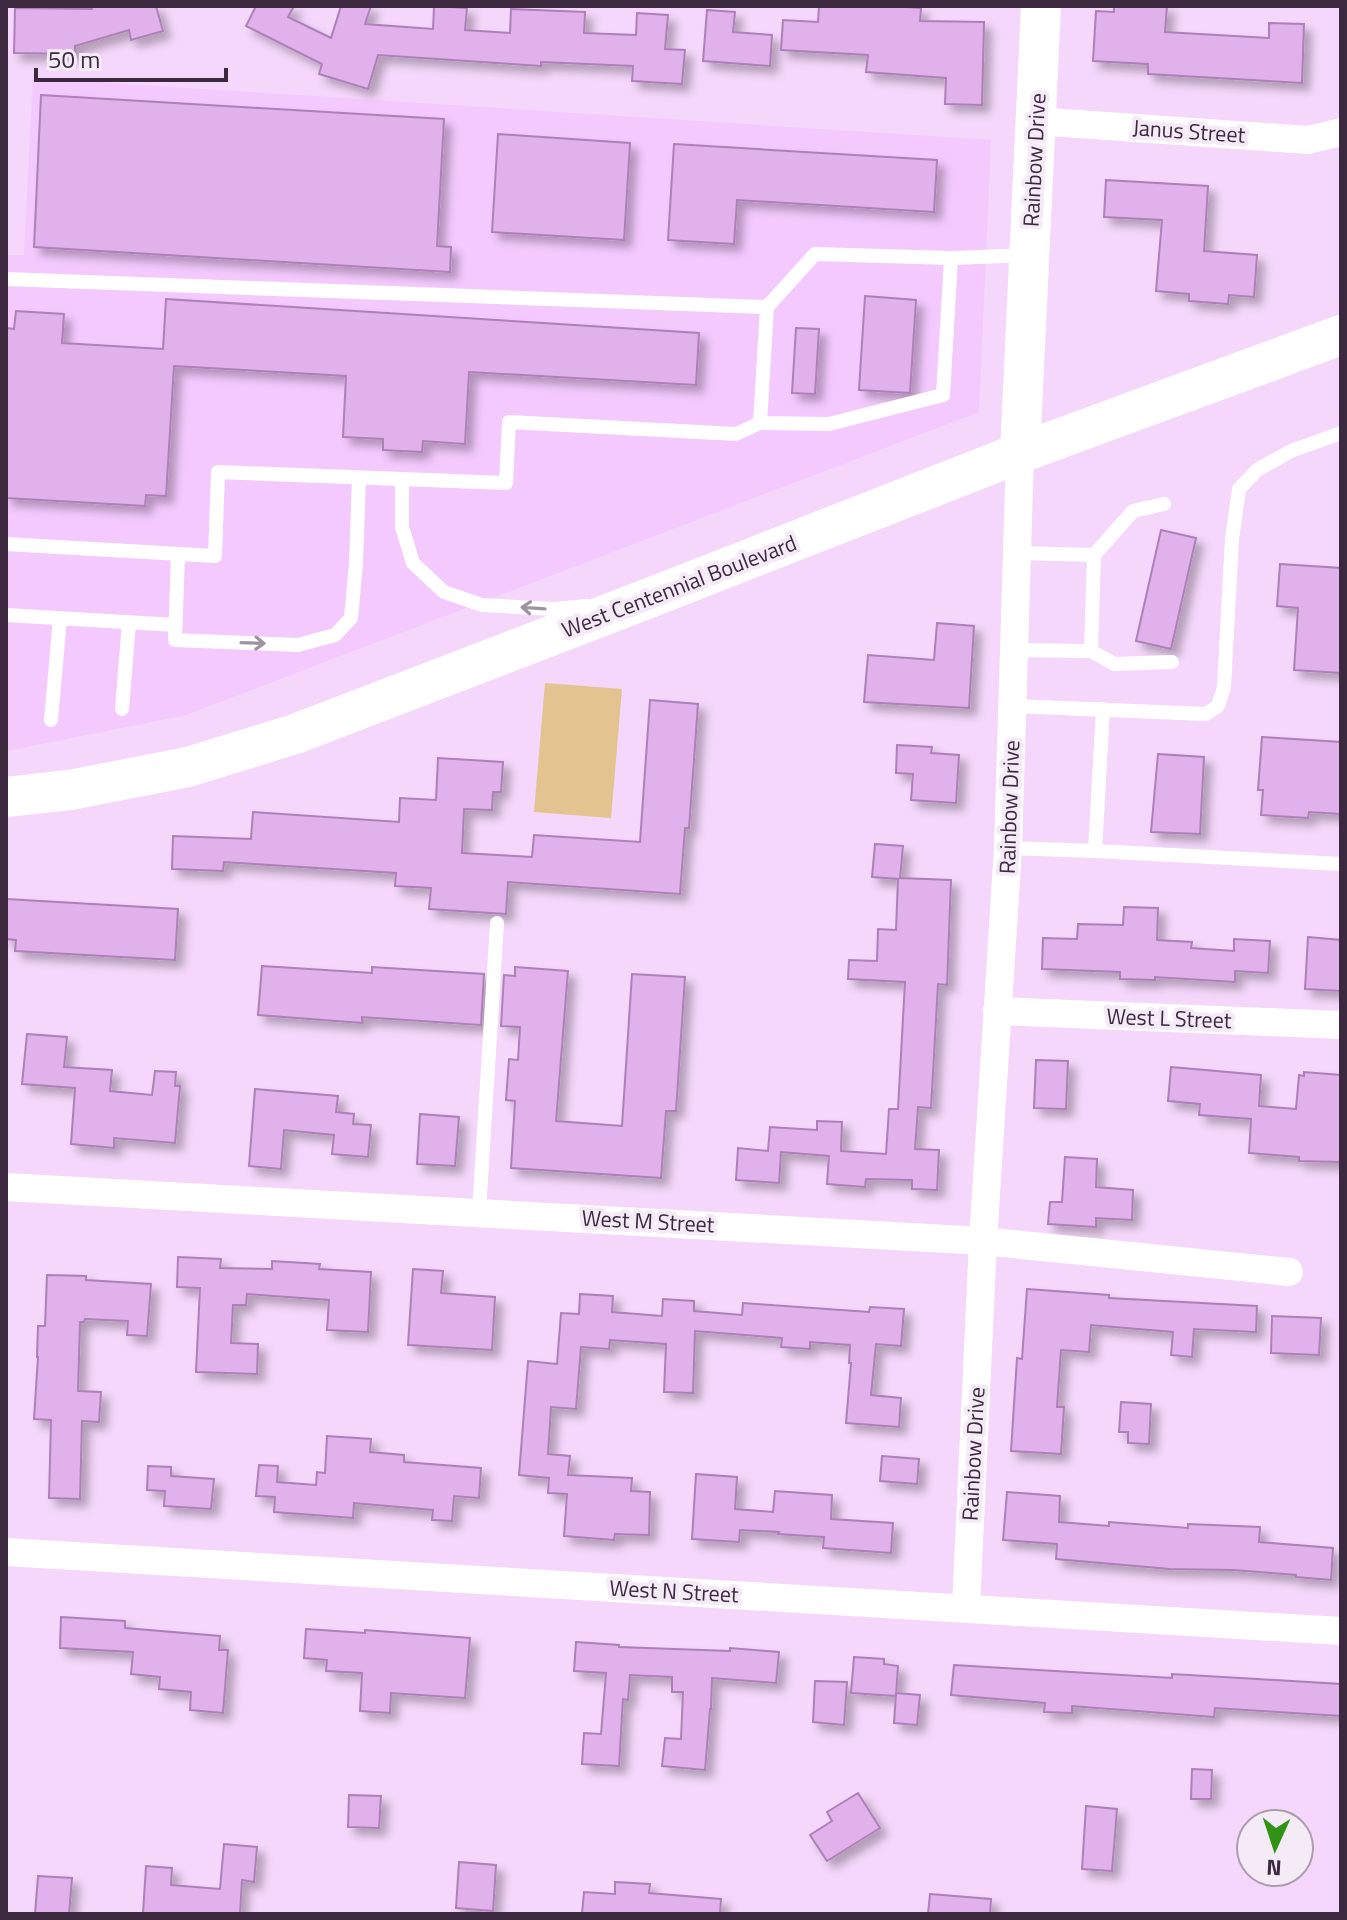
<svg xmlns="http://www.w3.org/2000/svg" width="1347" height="1920" font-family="'Titillium Web',sans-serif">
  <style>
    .built { fill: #f4c9fe }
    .green { fill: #e3c490 }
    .building { fill: #e0b1eb; stroke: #ad80b7; stroke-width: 2; filter: url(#shadow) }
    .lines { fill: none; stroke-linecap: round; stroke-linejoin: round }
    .lane { stroke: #fff; stroke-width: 14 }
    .street { stroke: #fff; stroke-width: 28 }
    .secondary { stroke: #fff; stroke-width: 40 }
    .oneway { stroke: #9e94a0 }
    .labels { text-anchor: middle; stroke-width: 8; stroke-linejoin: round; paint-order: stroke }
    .street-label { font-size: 22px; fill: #3c2940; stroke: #f5ebf7 }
  </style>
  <defs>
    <filter id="shadow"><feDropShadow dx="7" dy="7" stdDeviation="4" flood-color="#0004"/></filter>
  </defs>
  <rect width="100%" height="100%" fill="#f4d7fa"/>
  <path class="built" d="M33,78L991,140L979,412L186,715L6,751V255H24Z"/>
  <path class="green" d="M545,683L622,689L611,818L534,812Z"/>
  <path class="building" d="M91,6H156L163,31L131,40L129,30L75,46V54L14,53L15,8L92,9Z
    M256,6H294L288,17L331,38L341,6H371L365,24L433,29L434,6L467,8L465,30L510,33L511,9L585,12L584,33L636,35L637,13L668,15L665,49L685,50L682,84L632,81L633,66L541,62V66L378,55L368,89L319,74L322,64L246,26Z
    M819,6H891L921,8L920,21L984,22L982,105L945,104L946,78L866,72L868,55L781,50L783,20L818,22Z
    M1114,6H1167L1165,32L1269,38V23L1304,24L1302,83L1148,74V64L1093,61L1096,11L1114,12Z
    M707,10L735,12L733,32L772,35L770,66L703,61Z
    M41,95L444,119L437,246L451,247L450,272L34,247Z
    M498,134L630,143L624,240L492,232Z
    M674,144L937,160L934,212L737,200L734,244L668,240Z
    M1106,180L1208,186L1204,251L1257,255L1254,297L1229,295L1228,304L1189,301V294L1156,291L1162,220L1104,217Z
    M865,296L916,300L910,393L859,390Z
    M166,299L699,333L696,385L469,372L465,444L423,441L422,452L383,450V439L343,437L346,376L174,366L166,496L146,495L145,506L6,498V328L14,329L16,311L64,314L62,343L163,349Z
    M796,328L819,329L815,394L792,393Z
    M1161,530L1196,538L1171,649L1136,641Z
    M1280,564L1341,568V673L1294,670L1298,608L1277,606Z
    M937,623L974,626L969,708L864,702L868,655L934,660Z
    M650,700L698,704L689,828H685L680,894L508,882L506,914L429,909L431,888L395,886L396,873L224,862L223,871L172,869L173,836L251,839L253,812L399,822L400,798L436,800L438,758L503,762L501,792H493L492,810L464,809L462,853L532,857L534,835L640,842Z
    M1262,737L1341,742V814L1309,812L1308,818L1261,815L1263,790H1258Z
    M897,745L932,747L931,753L959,755L956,803L911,800L913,774L896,773Z
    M1158,754L1204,757L1200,834L1151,832Z
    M875,844L903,846L900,878L951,880L947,985L938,984L931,1108L918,1107L915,1149L939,1150L937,1190L912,1189V1180L866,1179L865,1187L827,1184L829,1156L781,1152L779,1183L736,1180L738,1148L768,1151L770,1127L817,1130V1121L842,1122L841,1151L886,1154L889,1109H898L905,982L848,979L849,960L877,961L878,929L896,930L898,879L872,877Z
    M6,899L178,909L175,960L15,951L16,940L6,939Z
    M1124,907L1158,908L1157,940L1192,942L1191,948L1234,951V939L1270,941L1268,973L1235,971V982L1155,977V980L1120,979V972L1042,969L1043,938L1077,939L1078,924L1123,925Z
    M1308,937L1341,940V991L1305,989Z
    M262,966L372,973V967L484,974L481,1025L362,1017V1023L258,1015Z
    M515,967L568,971L556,1121L622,1126L632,974L685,977L676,1111H666L661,1178L511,1168L515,1101L506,1100L509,1059L518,1060L520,1027L501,1026L504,975L515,976Z
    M27,1034L67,1037L64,1067L112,1070L110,1091L152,1095L155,1071L176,1072L175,1086H180L175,1143L114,1138V1148L71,1144L75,1088L22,1084Z
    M1036,1060L1068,1061L1066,1109L1034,1108Z
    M1171,1067L1261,1075L1259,1106L1296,1109L1299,1075L1304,1076V1072L1341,1075V1162L1299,1161V1157L1249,1153L1251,1119L1199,1115L1200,1104L1168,1101Z
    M255,1089L338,1096L336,1112L354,1114L353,1124L371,1125L368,1157L332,1154L334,1135L284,1130L281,1169L249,1166Z
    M420,1114L459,1117L455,1166L417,1164Z
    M1065,1157L1097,1159L1096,1187L1133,1190L1132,1220L1096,1218V1227L1048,1224L1050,1202H1062Z
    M178,1257L221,1259L220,1268L272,1269V1261L320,1264L319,1269L371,1272L368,1332L327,1330L329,1300L247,1294L246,1305H233L231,1343L258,1344L257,1374L196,1372L200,1288L177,1287Z
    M413,1269L443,1271L441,1293L495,1297L492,1350L408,1345Z
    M47,1275L86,1276V1280L151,1284L147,1336L127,1335L128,1321L85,1319L84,1322H80L78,1391L101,1392L99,1422L82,1421L80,1499L49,1498L51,1420L34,1419L38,1357H37L38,1326H45Z
    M1027,1289L1109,1295V1298L1257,1306L1256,1332L1194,1329L1192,1357L1171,1355L1173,1332L1091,1325L1089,1352L1061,1350L1057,1407H1064L1061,1454L1011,1451L1017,1358L1022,1359Z
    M580,1294L613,1296L612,1312L662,1316L663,1299L694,1301V1311L742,1315L743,1303L869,1312L870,1307L904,1309L901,1346L876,1344L871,1395L901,1398L899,1427L846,1423L851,1363H849L850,1345L810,1342V1349L781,1347L782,1338L695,1331L693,1393L664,1392L666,1344L610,1340L609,1349L581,1347L576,1409L551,1407L548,1454L570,1456L568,1475L632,1478L631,1491L650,1492L649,1535L615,1534L614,1540L564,1536L567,1494L548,1493L549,1478L519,1475L528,1361L557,1364L561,1313L579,1314Z
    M1272,1316L1321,1318L1319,1355L1271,1353Z
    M1121,1402L1151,1404L1149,1444L1128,1443V1432H1119Z
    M327,1436L371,1439L370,1452L404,1455V1462L481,1468L479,1498L454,1496L452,1521L432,1520L433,1510L354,1503L353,1518L274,1512L275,1497L256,1496L259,1465L278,1466L277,1482L316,1485L317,1472L325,1473Z
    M882,1456L919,1459L917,1484L880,1481Z
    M148,1466L171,1467V1476L214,1479L211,1509L164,1506L165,1491L147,1490Z
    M696,1474L737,1477L735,1509L773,1512L775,1491L832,1495L831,1519L893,1523L891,1553L823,1548L824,1537L778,1534L779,1532L740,1530L739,1542L692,1539Z
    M1007,1492L1060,1496L1059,1522L1109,1526V1522L1188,1528V1524L1260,1527L1259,1542L1333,1548L1331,1580L1296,1577V1575L1234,1570L1170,1569L1056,1559L1057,1544L1003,1540Z
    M61,1617L125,1621V1628L220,1636L219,1650H228L223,1713L190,1710L191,1692L159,1689L160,1677L131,1674L133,1652L60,1648Z
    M306,1629L365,1633V1630L470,1638L465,1698L391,1693L390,1713L360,1711L362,1673L326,1671L327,1660L304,1658Z
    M576,1642L619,1645V1647L730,1651V1648L779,1652L776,1683L712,1678L711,1709H710L705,1770L662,1766L665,1738L681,1739L683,1692H672V1677L630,1675L628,1700L623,1699L619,1766L582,1764L584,1733L601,1734L606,1673L574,1671Z
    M854,1657L884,1659V1664L898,1666L896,1696L851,1693Z
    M954,1665L1172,1678V1674L1341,1684V1716L1215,1708L1214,1717L1072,1706V1713L1044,1712L1045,1703L951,1695Z
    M815,1681L847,1682L844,1725L813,1722Z
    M896,1693L920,1695L917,1725L894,1723Z
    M1192,1769L1212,1770L1211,1799H1191Z
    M858,1793L880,1828L827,1861L810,1835L832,1821L827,1812Z
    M349,1795L381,1796L379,1828L348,1827Z
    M1086,1806L1117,1809L1112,1871L1082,1869Z
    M224,1844L257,1847L254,1882L242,1880L240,1914H143L146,1866L172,1868L171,1885L220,1889Z
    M459,1862L496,1865L493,1911L456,1908Z
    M38,1876L72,1878L69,1914H35Z
    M615,1882L650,1884L649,1893L721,1899L720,1914H582L584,1892L615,1894Z
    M930,1894L991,1899L990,1914H928Z"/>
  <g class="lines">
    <path class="lane" d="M6,279L767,307
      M760,423L829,424L943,395L951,258
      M402,479V527L413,563L444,592L482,605L553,609L587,606
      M6,544L215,556L218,472L506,483L509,422L736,434L760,423L767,307L815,254L951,258L1029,255
      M178,554L175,640L298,645L335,635L351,618L356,563L359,478
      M1094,555L1133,511L1164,504
      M6,615L176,625
      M1015,650L1091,651L1094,555L1018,553
      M1091,651L1114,664L1172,662
      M1013,706L1206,714L1218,706L1224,687L1232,539L1239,489L1257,470L1291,451L1341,433
      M122,709L129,622
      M1103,709L1095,851L1341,864
      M51,720L60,618
      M1008,848L1095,851
      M479,1212L497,923"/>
    <path class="street" d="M1035,121L1308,140L1341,132
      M997,1011L1341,1025
      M6,1187L983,1241L1289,1272
      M6,1552L1341,1631
      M966,1608L983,1241L1008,848L1020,453"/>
    <path class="secondary" d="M1020,453L1041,6
      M6,797L70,790L188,767L295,734L639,602L1020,453L1341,335"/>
  </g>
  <defs><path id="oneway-shaft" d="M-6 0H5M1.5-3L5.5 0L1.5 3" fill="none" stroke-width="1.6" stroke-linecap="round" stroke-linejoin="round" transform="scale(2)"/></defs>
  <g class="oneway">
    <use href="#oneway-shaft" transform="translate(533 608) rotate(-176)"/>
    <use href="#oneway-shaft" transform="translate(253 643) rotate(2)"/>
  </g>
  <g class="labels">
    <g class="street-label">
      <text transform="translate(1189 131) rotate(4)" y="8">Janus Street</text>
      <text transform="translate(1034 160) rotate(-87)" y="8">Rainbow Drive</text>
      <text transform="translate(679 586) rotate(-21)" y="8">West Centennial Boulevard</text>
      <text transform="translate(1009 807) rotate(-88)" y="8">Rainbow Drive</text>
      <text transform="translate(1169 1018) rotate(2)" y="8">West L Street</text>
      <text transform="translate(648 1221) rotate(3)" y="8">West M Street</text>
      <text transform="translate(973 1454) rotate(-87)" y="8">Rainbow Drive</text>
      <text transform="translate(674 1591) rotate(3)" y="8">West N Street</text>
    </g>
  </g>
  <rect width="1347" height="1920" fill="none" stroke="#3c2940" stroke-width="16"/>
  <g transform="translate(1275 1848) rotate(183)"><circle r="38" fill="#f5ebf7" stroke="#ab9dae" stroke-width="2"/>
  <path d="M0-6L14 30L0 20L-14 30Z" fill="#319313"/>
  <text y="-12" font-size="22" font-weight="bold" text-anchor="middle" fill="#3c2940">N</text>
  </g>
  <path d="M36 68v12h190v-12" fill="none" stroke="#3c2940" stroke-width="4"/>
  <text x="48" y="68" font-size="24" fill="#3c2940" stroke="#f5ebf7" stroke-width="6" paint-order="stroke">50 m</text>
</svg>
